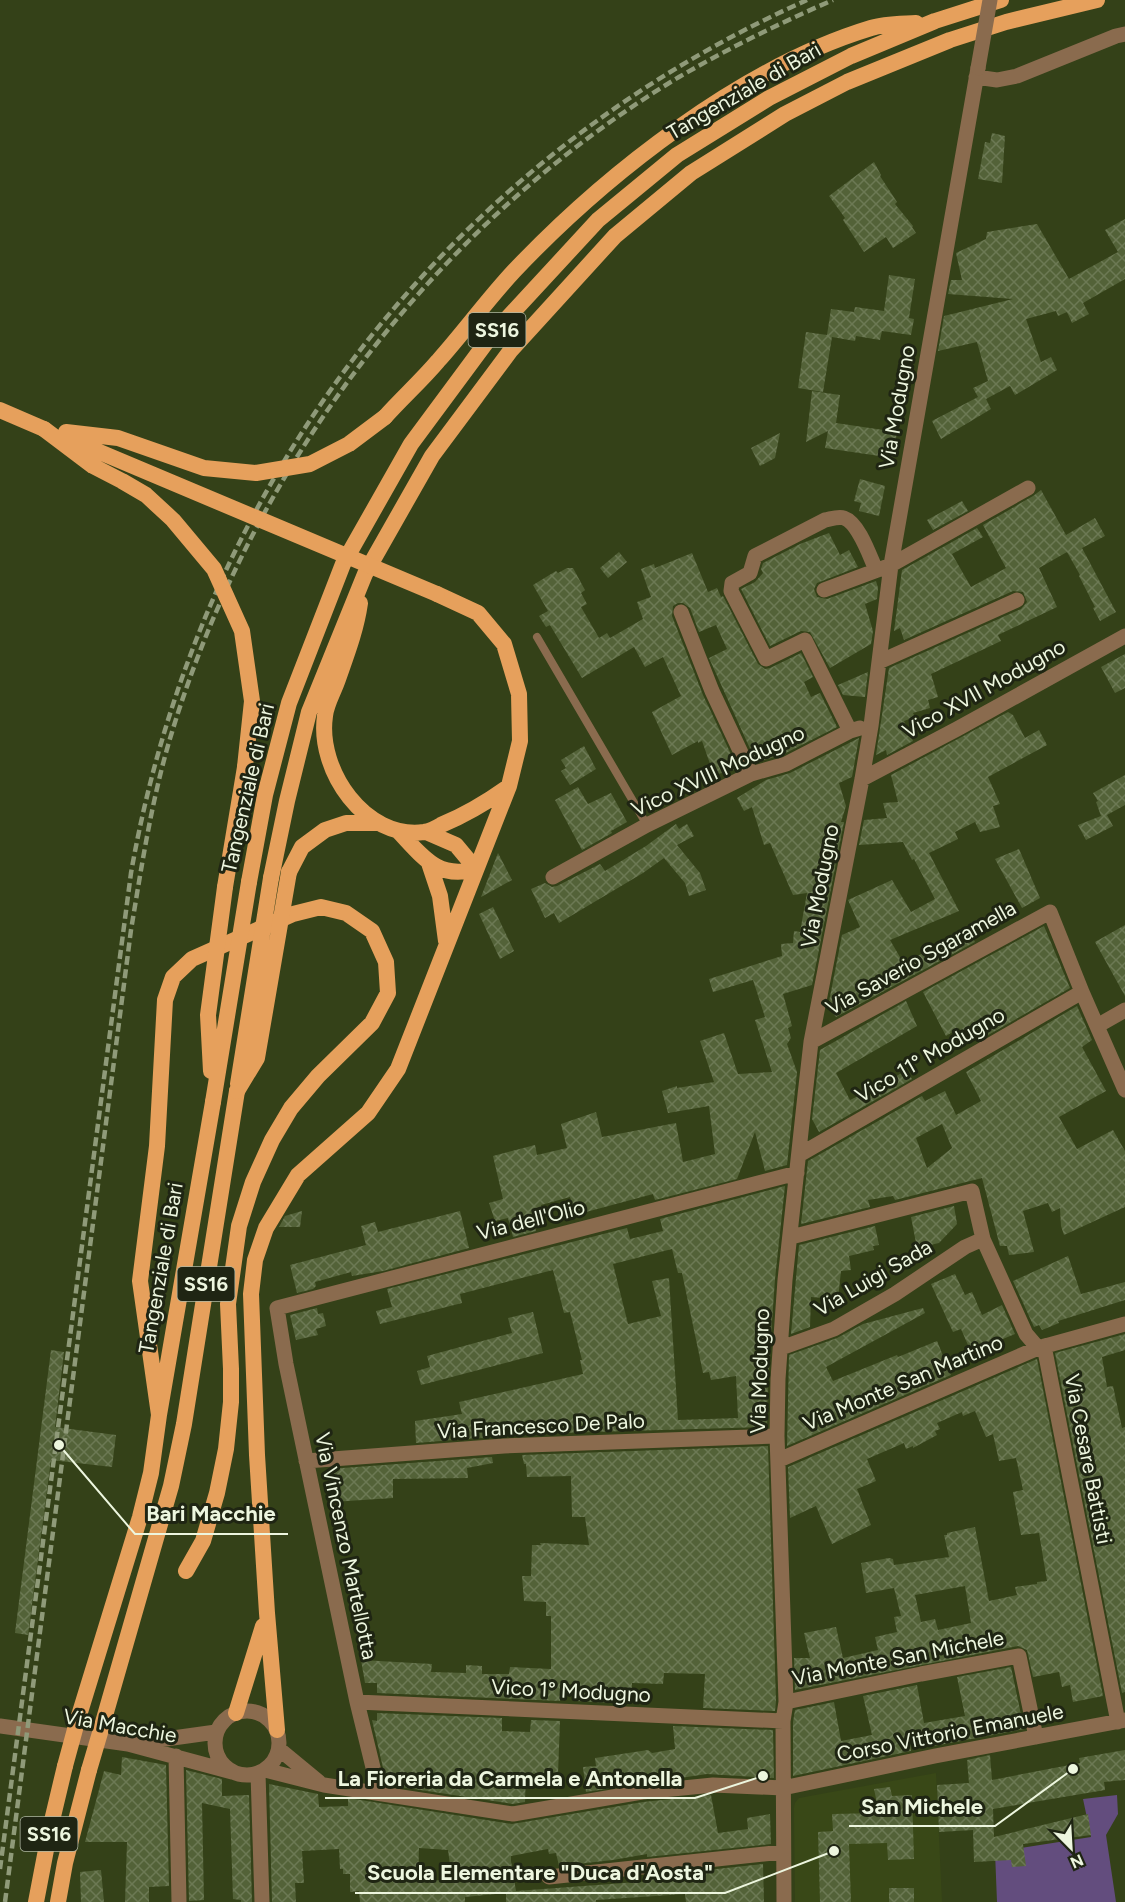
<svg xmlns="http://www.w3.org/2000/svg" width="1125" height="1902" font-family="Figtree,sans-serif">
  <style>
    .built { fill: #394817 }
    .green { fill: #634d7e }
    .building { fill: url(#building-cross-hatch); fill-rule: evenodd }
    .lines { fill: none; stroke-linecap: round; stroke-linejoin: round }
    .service { stroke: #8a6b4e; stroke-width: 8 }
    .minor { stroke: #8a6b4e; stroke-width: 15 }
    .trunk { stroke: #e6a05c; stroke-width: 16 }
    .rail { stroke: #8f9a79; stroke-width: 4.5; stroke-dasharray: 9 4.5; stroke-linecap: butt }
    .minor-bridge { stroke: #8a6b4e; stroke-width: 15 }
    .trunk-bridge { stroke: #e6a05c; stroke-width: 16 }
    .labels { text-anchor: middle; stroke-width: 6; stroke-linejoin: round; paint-order: stroke }
    .shield { fill: #1f2513; stroke: #afb7a2; stroke-width: 1.5 }
    .shield-label { font-size: 20px; font-weight: bold; fill: #edf6df }
    .street-label { font-size: 21px; fill: #edf6df; stroke: #1f2513 }
    .leader { fill: none; stroke: #edf6df; stroke-width: 2 }
    .callout-dot { fill: #edf6df; stroke: #1f2513; stroke-width: 2 }
    .callout-label { font-size: 22px; text-anchor: middle; font-weight: bold; fill: #edf6df; stroke: #1f2513; stroke-width: 6; stroke-linejoin: round; paint-order: stroke }
  </style>
  <defs>
    <pattern id="building-cross-hatch" width="8" height="8" patternUnits="userSpaceOnUse" patternTransform="scale(1.5)"><rect width="8" height="8" fill="#536238"/><path d="M0 0l8 8M0 8l8-8" fill="none" stroke="#6c7954"/></pattern>
  </defs>
  <rect width="100%" height="100%" fill="#344118"/>
  <path class="built" d="M936,1773L942,1902H795L794,1808L795,1803L799,1798Z"/>
  <path class="green" d="M1117,1795L1118,1814L1106,1835L1116,1902H997L995,1852L1091,1837L1083,1799Z"/>
  <path class="building" d="M992,133L1005,136L1002,183L978,179L985,142L990,143Z
    M874,162L881,175L880,176L897,202L895,204L913,226L912,227L916,233L893,248L886,237L864,252L843,220L845,218L829,196Z
    M1125,219V279L1083,303L1089,314L1072,323L1067,312L1058,316L1056,311L1026,319L1041,362L1051,357L1057,370L1015,395L1010,386L986,399L991,409L941,439L932,421L978,397L973,388L988,381L977,342L938,351L944,316L1013,299L948,294L951,280H962L956,253L986,239L987,232L1037,224L1069,279L1118,252L1105,230Z
    M889,275L915,279L909,318L914,319L911,335L882,331L880,340L856,336L855,341L832,337L823,392L798,388L806,332L827,335L831,309L854,312L855,307L884,311Z
    M812,391L840,395L836,423L897,432L893,458L825,448L828,431L806,442Z
    M780,433L775,458L760,466L751,448Z
    M860,479L885,486L879,516L859,511L861,503L854,501Z
    M1041,490L1066,535L1095,518L1105,536L1082,548L1116,612L1100,621L1093,608L1095,607L1079,576L1080,575L1067,552L1039,568L1057,607L998,635L1001,641L931,674L938,697L928,700L930,708L913,713L915,717L904,721L913,741L887,755L886,750L876,755L889,668L1021,609L1027,602L1023,592L1013,591L904,640L900,628L894,631L902,570L977,528L983,537L952,554L971,587L1006,568L983,525L1033,496Z
    M962,501L968,511L933,530L927,520Z
    M829,533L840,555L849,550L858,567L817,583L814,589L817,597L827,599L876,581L878,588L877,599L865,604L873,631L871,644L830,668L810,632L801,631L770,646L741,589L755,582L763,573L761,569L763,563L800,544Z
    M619,552L627,562L608,578L600,568Z
    M692,553L708,592L717,588L721,597L723,596L758,664L765,669L770,668L801,653L813,677L804,682L811,697L820,693L837,727L782,755L756,762L709,658L727,649L716,625L699,632L690,608L683,603H678L673,606L672,616L703,695L738,769L714,775L702,741L698,743V741L672,755L652,712L681,696L663,657L645,667L634,647L582,678L556,635L550,625L546,627L539,616L548,611L533,585L556,571L558,573L567,568H573L585,590L581,593L587,604L581,607L599,638L607,633L610,638L643,619L637,602L651,597L641,569L654,564L655,568Z
    M1125,654V688L1115,693L1101,667Z
    M868,672L865,697L843,695L838,685Z
    M1008,712L1013,715L1025,738L1039,730L1047,745L988,777L1000,804L993,806L1000,827L980,832L975,822L955,832L958,839L929,853L959,911L890,940L904,964L967,927L975,942L836,1017L828,1007L842,935L860,927L848,900L892,880L911,912L935,899L914,859L912,860L903,842L859,845L864,820L887,818L883,803L898,802L891,775Z
    M859,738L852,777L839,783L846,806L841,822H844L812,985L783,994L792,1026L788,1028L791,1038L787,1044L797,1072L787,1165L765,1171L755,1132L737,1179L655,1200L653,1194L575,1215L570,1197L541,1205L546,1222L535,1225L536,1231L513,1237L508,1218L495,1221L489,1203L503,1199L493,1156L535,1145L537,1155L567,1148L561,1124L596,1112L602,1137L676,1123L683,1162L715,1154L709,1106L668,1113L662,1091L677,1086V1088L714,1082L700,1041L724,1033L738,1074L772,1072L755,1020L765,1017L753,980L713,992L709,979L782,956L781,944L793,943L794,931L800,932L807,893L793,895L770,843L764,845L752,807L744,811L737,798L766,780L790,773Z
    M584,746L596,769L570,785L561,771L566,768L561,760Z
    M1125,775V805L1107,815L1113,826L1086,840L1078,825L1101,816L1096,802L1098,801L1093,793Z
    M578,787L588,804L611,793L627,822L611,831L612,833L582,850L555,800Z
    M676,824L679,829L687,824L694,836L677,845L700,873L706,890L689,896L685,883L664,858L643,873L559,923L554,913L545,918L531,889L545,883L552,887L557,886L600,864L605,871L646,846Z
    M1019,849L1040,898L1022,908L995,859Z
    M498,853L512,880L481,897Z
    M493,907L514,951L500,959L479,914Z
    M1125,925V996L1095,942Z
    M1044,926L1070,988L983,1038L980,1033L966,1041L959,1028L946,1036L923,992Z
    M906,1001L917,1026L836,1073L850,1100L860,1095L861,1096L907,1070L912,1079L819,1132L812,1119L820,1050Z
    M1077,1006L1092,1040L1082,1047L1106,1091L1059,1117L1077,1149L1113,1130L1125,1151V1207L1064,1235L1061,1226L1060,1208L1052,1212L1048,1203L1023,1211L1034,1252L1009,1255L1007,1246H1000L982,1178L895,1200L893,1196L868,1200L870,1207L801,1224L808,1161L922,1096L925,1101L945,1091L956,1115L981,1101L966,1072ZM942,1124L952,1148L927,1168L916,1138Z
    M785,1186L775,1279L768,1378L767,1427L490,1435V1437L416,1443L415,1421L462,1414L459,1402L583,1374L580,1360H582L570,1312L564,1313L553,1270L460,1294L462,1303L380,1324L376,1311L392,1307L387,1289L627,1228L630,1239L663,1231L660,1219ZM672,1249L678,1273H682L703,1373L709,1372L711,1380L736,1376L738,1418L678,1420L669,1278L652,1281L661,1316L628,1324L613,1264Z
    M954,1206L957,1224L939,1243L917,1248L911,1217Z
    M302,1211L300,1227H279L285,1216Z
    M460,1211L469,1248L383,1271L352,1276L351,1272L315,1282L316,1286L313,1289L297,1293L290,1265L366,1245L361,1226L375,1222L378,1232Z
    M875,1226L879,1245L873,1246L874,1250L849,1256L851,1270L841,1271L838,1299L811,1297L810,1327L791,1334L799,1245Z
    M1068,1256L1081,1294L1125,1282V1300L1058,1321L1059,1323L1042,1330L1039,1325L1034,1327L1013,1281Z
    M955,1274L965,1295L972,1292L982,1315L1002,1305L1015,1334L971,1352L961,1329L953,1332L931,1284Z
    M317,1308L318,1314L323,1313L326,1326L316,1329L318,1335L296,1340L290,1315Z
    M923,1308L925,1313L826,1367L833,1381L897,1355L898,1357L937,1341L951,1375L787,1446L789,1355L837,1338L863,1324Z
    M533,1312L543,1353L421,1385L417,1371L430,1367L427,1356L512,1333L508,1318Z
    M1125,1334V1350L1102,1357L1107,1387L1113,1386L1122,1428L1125,1427V1692L1122,1693L1055,1353Z
    M51,1350L64,1352L55,1427L116,1435L112,1467L51,1460L28,1635L15,1633Z
    M1037,1359L1103,1696L1073,1702L1070,1685L1062,1687L1059,1672L1033,1677L1027,1650L1018,1646L795,1690L794,1658H810L804,1633L836,1627L843,1658L878,1650L875,1637L897,1632L894,1617L901,1616L894,1588L866,1593L861,1563L889,1558L893,1559L894,1565L949,1557L944,1535H947V1533L975,1527L989,1601L1017,1595L1015,1587L1037,1584V1582L1047,1581L1039,1533L1021,1535L1013,1492L1023,1490L1016,1458L999,1461L993,1434L986,1437L975,1411L963,1416L962,1412L937,1423L940,1429L935,1431L937,1435L913,1448V1446L906,1449L904,1443L867,1459L876,1481L857,1489L871,1525L832,1544L816,1506L790,1518L788,1467ZM965,1586L971,1623L938,1630L935,1619L921,1622L915,1595Z
    M768,1446L776,1701L775,1711L703,1708L705,1674L664,1673L663,1684L632,1683L631,1704L576,1701L574,1684L561,1685L560,1701L377,1693V1683H365L361,1660L432,1664L431,1672L466,1673V1665L482,1666V1674H509L510,1667L551,1669V1616H546V1602L524,1601L522,1576H531L532,1545H541L540,1543L589,1545L585,1517H572L571,1476L527,1477L526,1464H524L522,1455Z
    M492,1457L493,1463L467,1468L468,1478L393,1479V1498L332,1502L329,1490V1469Z
    M1011,1667L1024,1729L934,1746V1738L911,1739V1751L793,1776V1722L795,1710L834,1702L841,1741L872,1735L863,1696L917,1685L924,1723L965,1716L957,1677Z
    M377,1713L502,1718V1731L530,1732L531,1720L560,1721L558,1774H526L525,1802L513,1804L387,1785L372,1720L377,1721Z
    M673,1726L773,1730L774,1778L707,1774L586,1792L583,1767L596,1766L595,1758L648,1750L652,1753L675,1749Z
    M1125,1750V1780L1104,1782L1105,1790L993,1809L994,1837L1088,1814L1091,1835L1023,1844L1026,1866L1012,1867L1011,1860L974,1862L973,1830L939,1832L937,1785L969,1783L967,1760L990,1755L992,1780L1080,1763L1079,1758Z
    M122,1757L166,1765L169,1886L149,1887V1902H125L127,1842H85L104,1771L121,1775Z
    M186,1770L222,1779V1796L249,1795L252,1902H241V1900L233,1899L230,1809L202,1803L204,1900L189,1901Z
    M269,1784L318,1794L319,1807L348,1806V1798L512,1824L643,1802L711,1795L718,1833L748,1829L747,1818L770,1814L771,1844L647,1857V1854L613,1860L559,1866L556,1853L549,1854L548,1849L511,1856V1861L516,1891L651,1881V1876L763,1864L764,1902H686L685,1894L596,1900V1902H506V1893L465,1897V1902H360L359,1891L350,1892V1874H343V1869H340L339,1849L302,1851L304,1883H295L296,1902H272ZM419,1848L448,1850L452,1879L418,1882Z
    M890,1787L892,1796L912,1795L914,1859L888,1860L887,1843L849,1844L851,1902H820L818,1832L833,1831L832,1814L879,1813L874,1789Z
    M101,1870L104,1902H81L80,1872Z
    M889,1888H914V1902H889Z"/>
  <g class="lines">
    <path class="service" d="M537,637L647,825"/>
    <path class="minor" d="M976,77L997,80L1017,76L1116,36L1125,34
      M824,590L891,565L1028,488
      M681,612L712,691L751,774
      M879,662L1017,600
      M850,731L805,640L766,659L731,591L732,583L750,573L755,556L825,520C831,519 838,516 844,518C859,523 870,557 876,570
      M862,779L957,729L1125,636
      M553,877L647,825L751,774L786,764L850,731L860,728
      M1097,1026L1125,1010
      M811,1042L1050,912L1082,992L1125,1090
      M799,1155L1082,992
      M791,1237L972,1191L983,1239L1026,1334L1038,1348
      M1044,1346L1118,1722
      M781,1348L834,1329L895,1294L965,1247L983,1239
      M779,1460L1038,1348L1125,1324
      M306,1461L504,1446L777,1436
      M357,1702L783,1721
      M786,1702L921,1674L1019,1656L1036,1737
      M215 1743a32 32 0 1 1 64 0a32 32 0 1 1-64 0Z
      M0,1726L128,1744L232,1772
      M137,1743L216,1732
      M279,1749L319,1782
      M176,1756L179,1902
      M265,1770L324,1785L513,1814L642,1792L713,1785L783,1788L935,1756L1125,1720
      M258,1773L262,1902
      M379,1792L357,1702L286,1364L277,1308L797,1173
      M549,1877L783,1852
      M784,1902L783,1721L786,1702L777,1436L778,1379L785,1280L805,1095L811,1042L862,779L871,726L891,565L978,68"/>
    <path class="trunk" d="M0,410L44,429
      M385,417C402,398 421,381 438,361C464,332 487,300 514,271C606,174 742,67 871,28C884,24 901,24 916,23
      M360,603C356,631 346,656 337,682C333,693 326,705 325,716C317,770 365,840 424,832C430,831 436,828 441,825C465,815 487,802 508,787
      M399,832C423,857 438,880 476,869
      M426,832L456,845L476,869
      M429,863L440,896L446,941
      M289,872L302,847L325,830L346,823H379
      M271,878L287,801L309,712L365,574L432,456L511,350L615,236L691,173L785,114L847,82L950,40L1006,22L1097,0
      M249,882L265,795L289,703L343,564L411,444L491,336L598,220L677,155L769,98L851,56L935,21L1001,0
      M225,887L245,767
      M159,1415L140,1281L157,1146L165,1000L173,977L192,959L293,914L321,907L346,913L372,931L386,962L388,993L372,1023L318,1076L291,1108L272,1140L253,1182L239,1226L228,1304L231,1369V1402L226,1449L217,1493L203,1541L186,1571
      M236,1713L263,1626
      M77,1722L140,1517L151,1473L159,1415L213,1102
      M102,1726L171,1486L184,1424L237,1091
      M277,1730L267,1613L257,1455L251,1294L255,1260L266,1228L298,1175L368,1113L398,1069L509,786L520,741L519,694L504,644L478,613L437,594
      M36,1902L50,1829L65,1766
      M58,1902L65,1863L89,1770"/>
    <path class="rail" d="M0,1869L131,873C199,485 446,161 807,0
      M5,1902L131,930C142,864 152,797 172,732C254,463 437,222 679,77C729,48 780,23 833,0"/>
    <path class="minor-bridge" d="M978,68L990,0"/>
    <path class="trunk-bridge" d="M44,429L93,466L122,481L146,495L173,520L214,569L242,631L252,701L245,767
      M66,432L118,438L204,468L256,473L310,464L349,444L385,417
      M64,437L437,594
      M211,1071L208,1015L225,887
      M238,1084L271,878
      M237,1091L257,1058L289,872
      M213,1102L249,882
      M65,1766L77,1722
      M89,1770L102,1726"/>
  </g>
  <g class="labels">
    <g class="shield">
      <rect x="468.5" y="313" width="57" height="34" rx="4.5"/>
      <rect x="177.5" y="1267" width="57" height="34" rx="4.5"/>
      <rect x="20.5" y="1817" width="57" height="34" rx="4.5"/>
    </g>
    <g class="shield-label">
      <text x="497" y="337">SS16</text>
      <text x="206" y="1291">SS16</text>
      <text x="49" y="1841">SS16</text>
    </g>
    <g class="street-label">
      <text transform="translate(744 91) rotate(-30)" y="7">Tangenziale di Bari</text>
      <text transform="translate(897 407) rotate(-80)" y="7">Via Modugno</text>
      <text transform="translate(984 689) rotate(-29)" y="7">Vico XVII Modugno</text>
      <text transform="translate(718 771) rotate(-25)" y="7">Vico XVIII Modugno</text>
      <text transform="translate(248 788) rotate(-77)" y="7">Tangenziale di Bari</text>
      <text transform="translate(820 886) rotate(-79)" y="7">Via Modugno</text>
      <text transform="translate(921 958) rotate(-29)" y="7">Via Saverio Sgaramella</text>
      <text transform="translate(930 1055) rotate(-30)" y="7">Vico 11° Modugno</text>
      <text transform="translate(531 1220) rotate(-14)" y="7">Via dell'Olio</text>
      <text transform="translate(161 1268) rotate(-80)" y="7">Tangenziale di Bari</text>
      <text transform="translate(873 1278) rotate(-30)" y="7">Via Luigi Sada</text>
      <text transform="translate(760 1371) rotate(-88)" y="7">Via Modugno</text>
      <text transform="translate(903 1383) rotate(-23)" y="7">Via Monte San Martino</text>
      <text transform="translate(541 1426) rotate(-3)" y="7">Via Francesco De Palo</text>
      <text transform="translate(1088 1459) rotate(79)" y="7">Via Cesare Battisti</text>
      <text transform="translate(346 1546) rotate(78)" y="7">Via Vincenzo Martellotta</text>
      <text transform="translate(898 1658) rotate(-11)" y="7">Via Monte San Michele</text>
      <text transform="translate(571 1691) rotate(3)" y="7">Vico 1° Modugno</text>
      <text transform="translate(120 1726) rotate(10)" y="7">Via Macchie</text>
      <text transform="translate(950 1733) rotate(-11)" y="7">Corso Vittorio Emanuele</text>
    </g>
  </g>
  <path class="leader" d="M59 1445L135 1534H288M763 1776L695 1798H325M1073 1769L995 1826H849M834 1851L725 1893H355"/>
  <g class="callout-dot">
    <circle cx="59" cy="1445" r="6"/>
    <circle cx="763" cy="1776" r="6"/>
    <circle cx="1073" cy="1769" r="6"/>
    <circle cx="834" cy="1851" r="6"/>
  </g>
  <g class="callout-label">
    <text x="211" y="1521">Bari Macchie</text>
    <text x="510" y="1786">La Fioreria da Carmela e Antonella</text>
    <text x="922" y="1814">San Michele</text>
    <text x="540" y="1880">Scuola Elementare "Duca d'Aosta"</text>
  </g>
  <g transform="translate(1071 1848) rotate(156)" stroke="#1f2513" stroke-width="4.5" paint-order="stroke">
  <path d="M0-4.5L10 22L0 15L-10 22Z" fill="#edf6df"/>
  <text y="-9" font-size="16" font-weight="bold" text-anchor="middle" fill="#edf6df">N</text>
  </g>
</svg>
